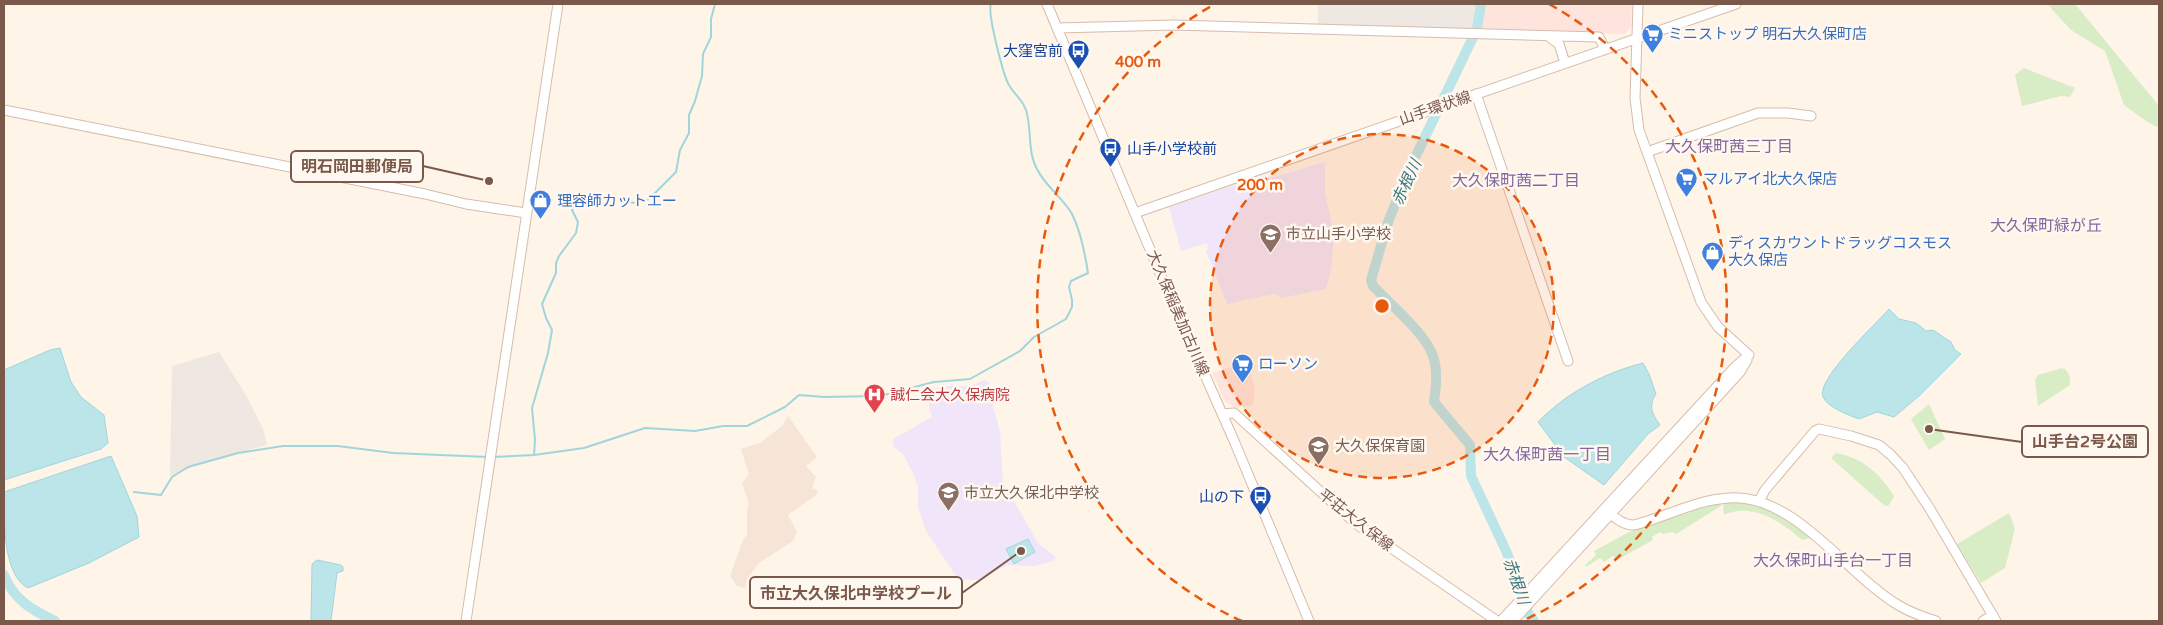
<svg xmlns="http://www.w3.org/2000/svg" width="2163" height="625" font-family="'Varela Round','Noto Sans JP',sans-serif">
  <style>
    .residential { fill: #f6e5d6 }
    .commercial { fill: #fee4dc }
    .industrial { fill: #eee7e2 }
    .education { fill: #f1e5fa }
    .green { fill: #d8edc5 }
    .water { fill: #bbe5e9; stroke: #a0d6db }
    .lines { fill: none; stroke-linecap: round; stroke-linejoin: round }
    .stream { stroke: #a0d6db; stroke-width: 2 }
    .river { stroke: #bbe5e9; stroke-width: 10 }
    .secondary-casing { stroke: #d7bcac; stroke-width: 11 }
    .secondary { stroke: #fff; stroke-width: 9 }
    .ring { fill: none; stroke: #e8590c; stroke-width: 2.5; stroke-dasharray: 9 6 }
    .labels { text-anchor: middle; stroke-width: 5; stroke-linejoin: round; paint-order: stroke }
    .shop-label { font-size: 15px; fill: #366cbe; stroke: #fff8f0; text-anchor: start }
    .transit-label { font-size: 15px; fill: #164399; stroke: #fff8f0; text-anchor: end }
    .street-label { font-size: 15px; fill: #7a584a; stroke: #fff8f0 }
    .education-label { font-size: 15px; fill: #785e54; stroke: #fff8f0; text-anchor: start }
    .health-label { font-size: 15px; fill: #be3a42; stroke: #fff8f0; text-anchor: start }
    .neighbourhood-label { font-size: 16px; fill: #87669d; stroke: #fff8f0 }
    .water-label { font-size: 16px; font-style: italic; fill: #3c797f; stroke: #fff8f0 }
    .centre { fill: #e8590c; stroke: #fff8f0; stroke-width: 2.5 }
    .ring-label { font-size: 15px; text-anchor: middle; font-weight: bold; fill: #e8590c; stroke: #fff8f0; stroke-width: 5; stroke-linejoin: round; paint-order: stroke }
    .leader { fill: none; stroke: #7a584a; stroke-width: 2 }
    .callout-dot { fill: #7a584a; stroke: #fff8f0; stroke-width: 2 }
    .callout { fill: #fff8f0; stroke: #7a584a; stroke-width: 2 }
    .callout-label { font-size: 16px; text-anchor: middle; font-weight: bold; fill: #7a584a }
  </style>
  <rect width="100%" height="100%" fill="#fef4e8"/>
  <path class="residential" d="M788,416L817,457L806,466L816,477L812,489L818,490L816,495L788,515L797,532L793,541L759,563L747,579L745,588L737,586L730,576L743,540L747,535V510L749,504L742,483L749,474L741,449L760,443L782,426Z"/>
  <path class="commercial" d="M1483,4H1632L1631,26L1625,34L1479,28L1482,21Z
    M1243,363L1245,367L1249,368L1255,389L1253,405L1235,408L1225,401L1212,373Z"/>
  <path class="industrial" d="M1318,4H1477V29L1318,24Z
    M219,352L247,397L263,429L267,445L202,463L170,476L172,366Z"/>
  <path class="education" d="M1325,162V193L1334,234L1332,264L1326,289L1280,298L1276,294L1268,295L1227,304L1206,251L1208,250L1207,243L1181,251L1169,207L1262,176L1270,178Z
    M984,380L989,382L991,398L1000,432L1003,482L1038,543L1056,557L1054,561L1033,566L1008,565L979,580L958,579L926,531L918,507V487L913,473L903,454L894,447L893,439L932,417L926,394L929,390L946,386H972Z"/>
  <path class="green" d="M2047,4H2075L2159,106V128L2146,121L2124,105L2105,51L2071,30Z
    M2024,68L2075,88L2070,97L2061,96L2022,106L2015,75Z
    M2062,368C2070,371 2070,378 2070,385L2038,406L2035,380L2038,375Z
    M1929,404L1945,439L1929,450L1911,419Z
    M1836,453C1862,457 1881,475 1894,496L1889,505L1885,506L1831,458Z
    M1720,502L1721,506L1676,534L1672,532L1663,534L1660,532L1652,537L1653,540L1617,560L1613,556L1604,562L1600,558L1586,567L1585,565L1596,555L1594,551L1631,531L1687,511L1688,513L1705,505Z
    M1723,502C1763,503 1780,514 1811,538L1802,540C1781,522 1753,502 1724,515Z
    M2009,513L2015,529L2005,568L1981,583L1957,544Z"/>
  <path class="water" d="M1889,309L1899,319L1916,323L1926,331L1933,330L1951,342L1955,350L1961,354L1920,395L1894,417L1877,412L1859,419C1849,415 1828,408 1823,397C1815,380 1877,323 1889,309Z
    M60,348L71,382L81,397L104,415L108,443L101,449L4,480V370L50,350Z
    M1643,363L1649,374L1656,394C1648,406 1652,414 1660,425L1648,434L1604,485L1564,457L1538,422C1566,393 1604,373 1643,363Z
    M111,456L137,516L139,537L89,563L28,588C2,575 4,517 4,492Z
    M1028,539L1035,552L1014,564L1006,549Z
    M317,560L341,565L343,567V571L337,573L331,621H311L312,564Z"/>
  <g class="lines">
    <path class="stream" d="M534,455L535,440L532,408L548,353L552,330L546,318L542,304L556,273V263L559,256L576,233L578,222L572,210L577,203L601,198H615L634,203L649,199L676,172L680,150L689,133V115L695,101L702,76L703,54L711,37V19L715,4
      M493,457L534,455L584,448L645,428L695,431L723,426H747L785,407L799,395L824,397L880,396L934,382L970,379L1020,351L1034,337L1066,319L1072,307V300L1069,287L1071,281L1088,273C1085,253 1081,232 1072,214C1063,198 1045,186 1037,169C1027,151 1032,128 1026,110C1022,99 1014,94 1009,85C1003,75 987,12 991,4
      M134,492L161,495L172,477L188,467L238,453L283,446H338L393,453L488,457"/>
    <path class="river" d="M1481,4L1477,29L1410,168L1388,222L1371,280L1373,286C1389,303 1426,334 1433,356C1438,370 1436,387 1434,402L1470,445L1471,476L1507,553L1529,615L1534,621
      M4,575C14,600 32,610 55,621"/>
    <defs>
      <path id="secondary" d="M1047,4L1162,278L1235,443L1309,621
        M1638,4L1635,98L1639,130L1701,302L1718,327L1749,355
        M1058,28L1174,25L1599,37L1605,49
        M1548,36L1559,44L1565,63
        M1476,94L1568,361
        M4,110L425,194L466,204L526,213
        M1647,152L1758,113H1788L1811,116
        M1135,213L1736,4
        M1222,414L1234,413L1355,523L1497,621
        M1759,501L1765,490L1815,431L1819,429L1851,436L1879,445L1891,455L1903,468L1930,509L1996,621
        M1605,509C1614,517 1622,525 1634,525C1666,517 1695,500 1729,498C1794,493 1846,574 1898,605C1910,612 1923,617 1936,621
        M466,621L558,4
        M1501,621L1735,367L1749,355
        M1513,621L1740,372L1747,360
        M1983,621L1993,615"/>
    </defs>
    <use href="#secondary" class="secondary-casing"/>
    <use href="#secondary" class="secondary"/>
  </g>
  <circle cx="1382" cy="306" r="172" fill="#e8590c" fill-opacity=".12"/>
  <g class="ring">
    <circle cx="1382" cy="306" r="172"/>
    <path d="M1242 621A345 345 0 0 1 1215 4M1549 4A345 345 0 0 1 1522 621"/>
  </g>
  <defs>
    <symbol id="supermarket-pin" viewBox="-11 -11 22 30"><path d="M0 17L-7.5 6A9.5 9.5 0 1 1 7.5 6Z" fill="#3f7fe0" stroke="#fff8f0"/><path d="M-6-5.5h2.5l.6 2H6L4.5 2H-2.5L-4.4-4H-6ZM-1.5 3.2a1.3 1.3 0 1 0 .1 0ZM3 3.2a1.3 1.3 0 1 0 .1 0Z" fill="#fff"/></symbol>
    <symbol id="bus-pin" viewBox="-11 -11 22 30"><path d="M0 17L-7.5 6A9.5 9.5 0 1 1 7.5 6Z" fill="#1a4fb4" stroke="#fff8f0"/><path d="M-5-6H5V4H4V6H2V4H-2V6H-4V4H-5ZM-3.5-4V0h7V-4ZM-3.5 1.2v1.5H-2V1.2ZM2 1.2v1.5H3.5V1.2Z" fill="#fff"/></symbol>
    <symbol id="shop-pin" viewBox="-11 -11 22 30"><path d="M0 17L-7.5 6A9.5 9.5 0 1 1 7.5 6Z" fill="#3f7fe0" stroke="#fff8f0"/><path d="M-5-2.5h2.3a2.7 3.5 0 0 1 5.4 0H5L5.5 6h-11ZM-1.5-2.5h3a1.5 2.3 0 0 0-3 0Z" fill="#fff"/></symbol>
    <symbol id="school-pin" viewBox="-11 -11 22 30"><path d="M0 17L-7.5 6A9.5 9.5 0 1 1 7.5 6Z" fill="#8d6e63" stroke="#fff8f0"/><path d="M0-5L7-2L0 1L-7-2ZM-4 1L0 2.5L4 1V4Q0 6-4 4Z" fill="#fff"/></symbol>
    <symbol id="hospital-pin" viewBox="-11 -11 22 30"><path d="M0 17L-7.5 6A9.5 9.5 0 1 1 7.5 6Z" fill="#e0444e" stroke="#fff8f0"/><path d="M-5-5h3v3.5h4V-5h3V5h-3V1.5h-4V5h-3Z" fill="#fff"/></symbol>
  </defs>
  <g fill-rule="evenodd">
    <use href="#supermarket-pin" x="1640" y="22" width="25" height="34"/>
    <use href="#bus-pin" x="1066" y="38" width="25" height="34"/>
    <use href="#bus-pin" x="1098" y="136" width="25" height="34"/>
    <use href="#supermarket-pin" x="1674" y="166" width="25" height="34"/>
    <use href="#shop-pin" x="528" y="188" width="25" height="34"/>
    <use href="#school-pin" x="1258" y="222" width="25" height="34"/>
    <use href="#shop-pin" x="1700" y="240" width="25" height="34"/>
    <use href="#supermarket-pin" x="1230" y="352" width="25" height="34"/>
    <use href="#hospital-pin" x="862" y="382" width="25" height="34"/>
    <use href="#school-pin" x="1306" y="434" width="25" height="34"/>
    <use href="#school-pin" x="936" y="480" width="25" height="34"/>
    <use href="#bus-pin" x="1248" y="484" width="25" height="34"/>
  </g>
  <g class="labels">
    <g class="shop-label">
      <text x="1668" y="39">ミニストップ 明石大久保町店</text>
      <text x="1703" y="184">マルアイ北大久保店</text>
      <text x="557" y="206">理容師カットエー</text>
      <text x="1728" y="248">ディスカウントドラッグコスモス<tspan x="1728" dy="17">大久保店</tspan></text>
      <text x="1258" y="369">ローソン</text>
    </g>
    <g class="transit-label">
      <text x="1063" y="56">大窪宮前</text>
      <text x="1127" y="154" text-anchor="start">山手小学校前</text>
      <text x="1244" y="502">山の下</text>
    </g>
    <g class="street-label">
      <text transform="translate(1435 108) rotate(-19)" y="5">山手環状線</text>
      <text transform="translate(1178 313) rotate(67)" y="5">大久保稲美加古川線</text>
      <text transform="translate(1356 520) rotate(38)" y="5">平荘大久保線</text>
    </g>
    <g class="education-label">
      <text x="1286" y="239">市立山手小学校</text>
      <text x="1335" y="451">大久保保育園</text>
      <text x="964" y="498">市立大久保北中学校</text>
    </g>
    <g class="health-label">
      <text x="890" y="400">誠仁会大久保病院</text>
    </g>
    <g class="neighbourhood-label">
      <text x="1729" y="152">大久保町茜三丁目</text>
      <text x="1516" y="186">大久保町茜二丁目</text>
      <text x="2046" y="231">大久保町緑が丘</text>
      <text x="1547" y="460">大久保町茜一丁目</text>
      <text x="1833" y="566">大久保町山手台一丁目</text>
    </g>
    <g class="water-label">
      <text transform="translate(1406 182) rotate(-65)" y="6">赤根川</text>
      <text transform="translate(1517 581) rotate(71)" y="6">赤根川</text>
    </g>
  </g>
  <circle cx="1382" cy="306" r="8" class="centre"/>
  <g class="ring-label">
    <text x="1138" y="67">400 m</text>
    <text x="1260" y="190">200 m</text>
  </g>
  <path class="leader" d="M489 181L423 166M1929 429L2022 442M1021 551L962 593"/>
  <g class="callout-dot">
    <circle cx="489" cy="181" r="5"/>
    <circle cx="1929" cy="429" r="5"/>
    <circle cx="1021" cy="551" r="5"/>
  </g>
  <g class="callout">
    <rect x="291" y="151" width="132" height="31" rx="5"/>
    <rect x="2022" y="426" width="126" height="31" rx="5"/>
    <rect x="750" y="577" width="212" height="31" rx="5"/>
  </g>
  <g class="callout-label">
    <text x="357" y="172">明石岡田郵便局</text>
    <text x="2085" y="447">山手台2号公園</text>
    <text x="856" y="599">市立大久保北中学校プール</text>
  </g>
  <rect width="2163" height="625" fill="none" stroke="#7a584a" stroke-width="10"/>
</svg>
